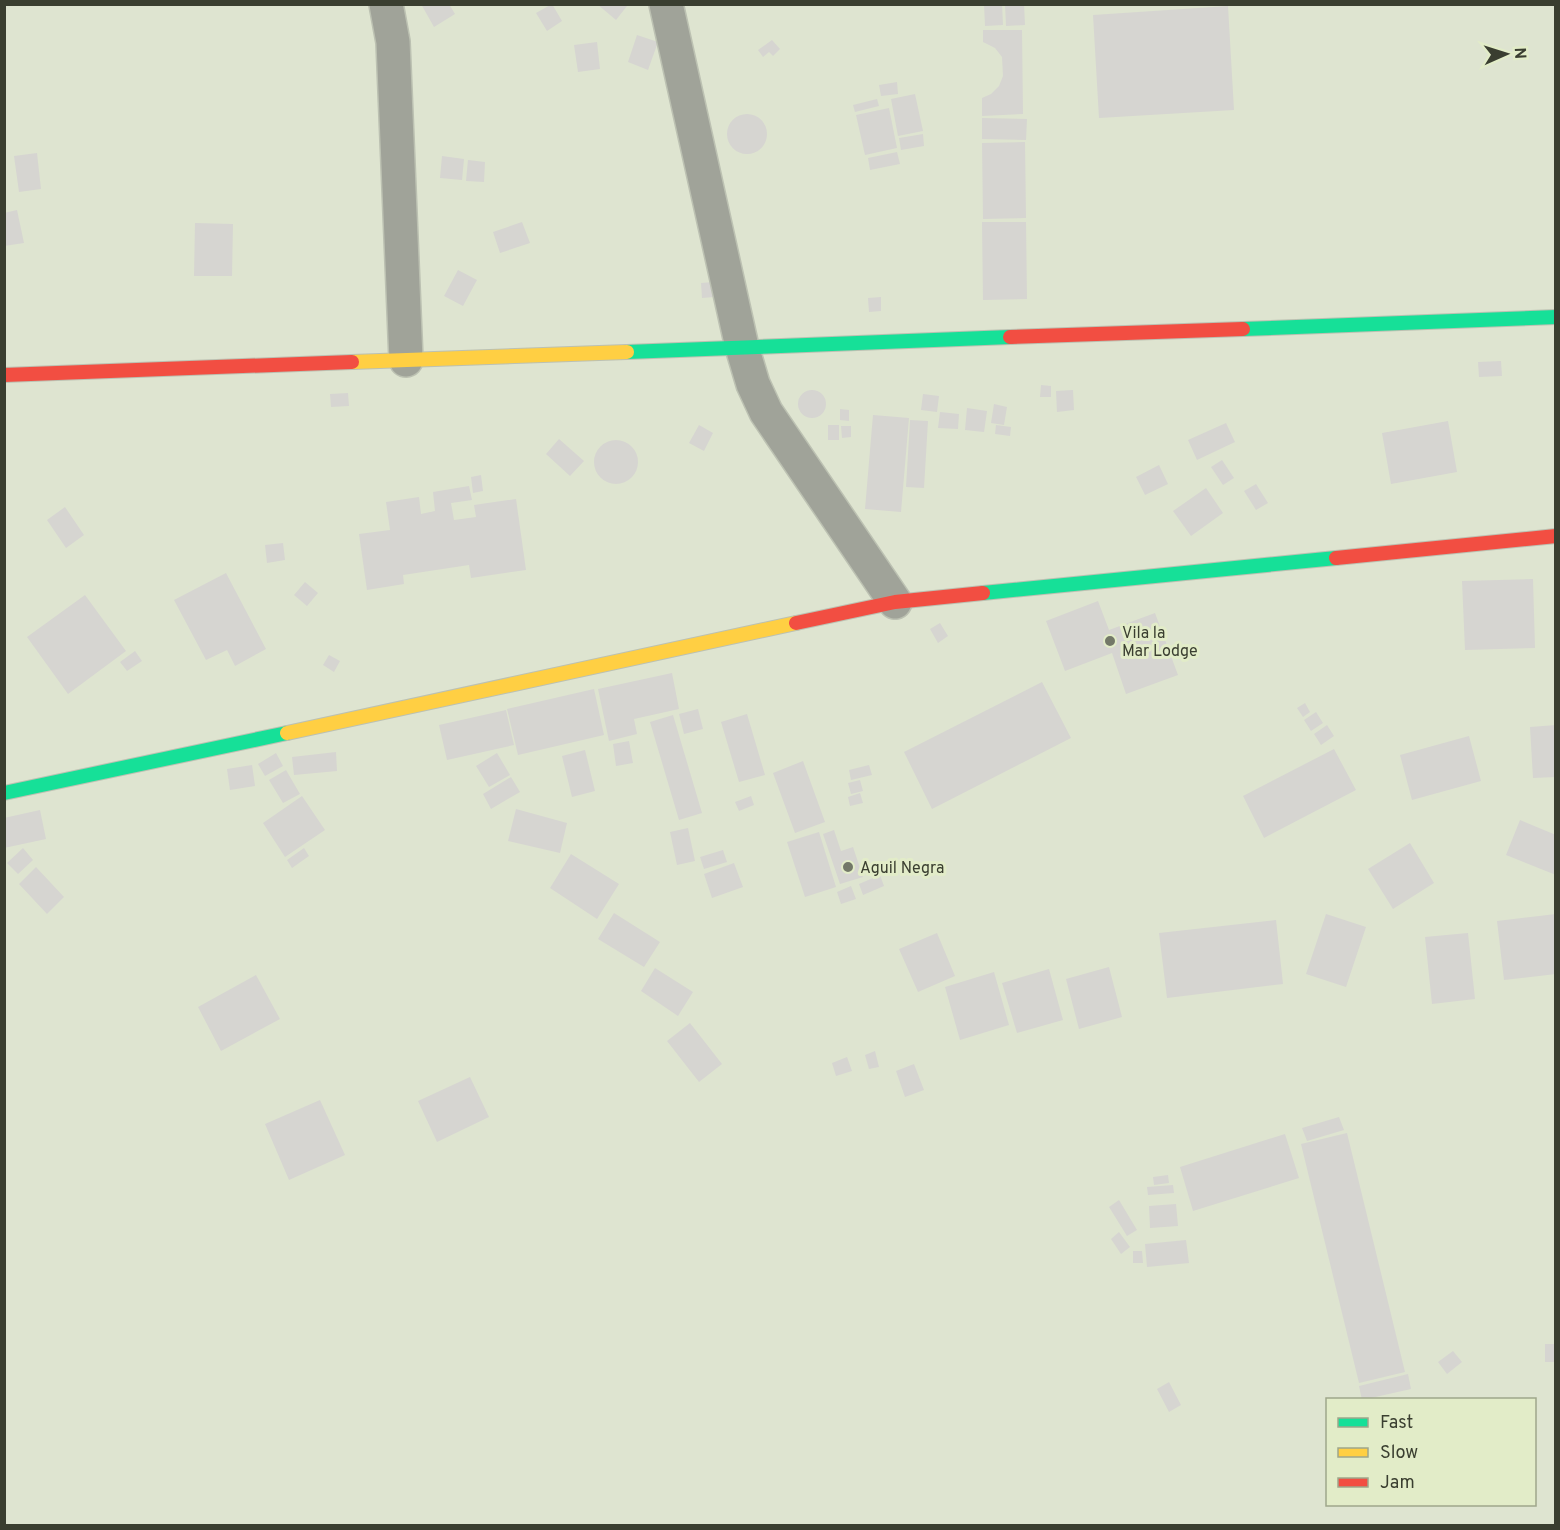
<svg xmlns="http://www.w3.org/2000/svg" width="1560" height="1530" font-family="Overpass,sans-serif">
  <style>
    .building { fill: #d6d5d1 }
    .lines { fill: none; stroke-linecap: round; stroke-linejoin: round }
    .street-casing { stroke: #bcc1b2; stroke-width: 36 }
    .fast-casing { stroke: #bcc1b2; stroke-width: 16 }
    .slow-casing { stroke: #bcc1b2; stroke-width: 16 }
    .jam-casing { stroke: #bcc1b2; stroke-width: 16 }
    .street { stroke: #a0a399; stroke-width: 33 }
    .fast { stroke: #16e098; stroke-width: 14 }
    .slow { stroke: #ffcf43; stroke-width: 14 }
    .jam { stroke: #f24e42; stroke-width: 14 }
    .poi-dot { fill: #737868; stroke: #e2ecc8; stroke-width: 2 }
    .labels { text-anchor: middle; stroke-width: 6; stroke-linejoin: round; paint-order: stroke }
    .poi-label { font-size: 16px; fill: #3a3e30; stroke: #e2ecc8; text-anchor: start }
  </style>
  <rect width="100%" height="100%" fill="#dee4d0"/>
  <path class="building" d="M421,4H449L455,14L434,27Z
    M552,4L562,21L547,31L536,13Z
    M597,4H625L627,6L616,20Z
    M984,4H1002L1003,25L985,26Z
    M1005,4H1024L1025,25L1006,26Z
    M1228,6L1234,110L1099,118L1093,15Z
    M983,30H1022L1023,114L982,116V98L991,94L999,86L1003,76L1002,57L995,48L983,42Z
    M637,35L658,42L648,70L628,62Z
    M772,40L780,49L773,56L769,52L763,57L758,50Z
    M597,42L600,69L578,72L574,45Z
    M897,82L898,94L881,96L879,85Z
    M915,94L923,131L898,136L891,99Z
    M877,99L879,106L855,112L853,105Z
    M889,108L897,148L865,155L856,115Z
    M727 134a20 20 0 1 1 40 0a20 20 0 1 1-40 0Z
    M982,118L1027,119L1026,140L982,139Z
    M923,134L924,146L901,150L899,138Z
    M1025,142L1026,218L983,219L982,143Z
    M897,152L900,164L870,170L868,158Z
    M37,153L41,189L19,192L14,156Z
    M442,156L464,159L462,180L440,178Z
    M468,160L485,162L484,182L466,181Z
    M17,210L24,243L4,246V213Z
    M522,222L530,243L500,253L493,232Z
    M982,222H1026L1027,299L983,300Z
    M195,223L233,224L232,276H194Z
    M458,270L477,280L463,306L444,296Z
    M713,282L714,297L702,298L701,283Z
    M881,297V311L869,312L868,298Z
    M1501,361L1502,376L1479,377L1478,362Z
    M1041,385L1051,386V397H1040Z
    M798 404a14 14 0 1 1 28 0a14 14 0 1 1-28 0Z
    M1073,390L1074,410L1057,412L1056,391Z
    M348,393L349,406L331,407L330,394Z
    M923,394L939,396L937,412L921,410Z
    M994,404L1007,407L1004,425L991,423Z
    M967,408L987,411L984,432L965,430Z
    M840,409L849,410V421L840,420Z
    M940,412L959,414L958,429L938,428Z
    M873,415L909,418L901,512L865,509Z
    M910,420L928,421L924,488L906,487Z
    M1448,421L1457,472L1391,484L1382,433Z
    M1226,423L1235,442L1197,460L1188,440Z
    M699,425L713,433L704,451L689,443Z
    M828,425H839V440H828Z
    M996,425L1011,427L1010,436L995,434Z
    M841,426H851V437L842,438Z
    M559,439L584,461L570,476L546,454Z
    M594 462a22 22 0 1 1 44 0a22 22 0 1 1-44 0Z
    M1222,460L1234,478L1223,485L1211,467Z
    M1159,465L1168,484L1145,495L1136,477Z
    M481,475L483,491L473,493L471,477Z
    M1256,484L1268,503L1256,510L1244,491Z
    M469,486L472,500L451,503L454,520L476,517L474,505L516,499L526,570L471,578L469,565L403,575L404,584L367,590L359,534L390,530L386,502L419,497L421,514L435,511L433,492Z
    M1206,488L1223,513L1191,536L1173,511Z
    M65,507L84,535L66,548L47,520Z
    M283,543L285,560L267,563L265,545Z
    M226,573L266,649L235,666L227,650L206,660L174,600Z
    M1533,579L1535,648L1465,650L1462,581Z
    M305,582L318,593L307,606L294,595Z
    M85,595L126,651L68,694L27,637Z
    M1098,601L1109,630L1155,613L1178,675L1126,694L1112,653L1065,671L1046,621Z
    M940,623L948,636L938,643L930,629Z
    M135,651L142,661L127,671L120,662Z
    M329,655L340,661L334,672L323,665Z
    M672,673L679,709L634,719L637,734L609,741L598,689Z
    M1042,682L1071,738L932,809L904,752Z
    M594,689L604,735L518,755L507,709Z
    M1305,703L1310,712L1303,717L1297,708Z
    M698,709L703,729L684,734L679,714Z
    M506,710L514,745L447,760L439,725Z
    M1316,712L1323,723L1311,731L1304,720Z
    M747,714L765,775L739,782L721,722Z
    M673,715L702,813L679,820L650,722Z
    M1327,725L1334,736L1321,745L1314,734Z
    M1556,725V777L1533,778L1530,727Z
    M1469,736L1481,781L1412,800L1400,755Z
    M629,741L633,763L616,766L613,744Z
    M1334,749L1356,790L1264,838L1243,796Z
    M585,750L595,791L572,797L562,756Z
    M336,752L337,771L294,775L292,757Z
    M276,753L283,766L265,776L258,764Z
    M497,753L510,775L489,787L476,766Z
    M803,761L825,822L795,833L773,773Z
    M252,765L255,786L230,790L227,769Z
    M869,765L872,775L851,780L849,770Z
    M286,770L300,794L283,803L269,780Z
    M511,777L520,792L491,809L483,794Z
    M860,780L863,791L851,794L848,783Z
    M860,793L863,803L850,806L848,797Z
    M302,796L325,830L285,857L263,823Z
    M751,796L754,805L739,811L735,802Z
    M516,809L567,823L560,853L508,841Z
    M40,810L46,839L4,848V818Z
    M1520,820L1556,835V875L1506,855Z
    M688,828L695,861L677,865L670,832Z
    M834,830L841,851L853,847L863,877L840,884L823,834Z
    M819,832L836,887L805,897L787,842Z
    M1410,843L1434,883L1393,909L1368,869Z
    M23,848L33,860L18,874L7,863Z
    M304,848L309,856L292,868L287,860Z
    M723,850L727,862L704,869L700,857Z
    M571,854L619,884L597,919L550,888Z
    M734,863L743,887L712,898L704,874Z
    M36,867L64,897L47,914L19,884Z
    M880,875L884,886L863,895L859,884Z
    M851,886L856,899L841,904L837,892Z
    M614,913L660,942L644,967L598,939Z
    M1326,914L1366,927L1346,987L1306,974Z
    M1556,914V974L1504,980L1497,921Z
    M1276,920L1283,984L1167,998L1159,933Z
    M937,933L955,976L918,992L899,949Z
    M1468,933L1475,999L1432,1004L1425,937Z
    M1109,967L1122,1017L1079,1029L1066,979Z
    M655,968L693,992L678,1016L641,991Z
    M1049,969L1063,1020L1017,1033L1002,983Z
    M994,972L1009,1025L960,1040L945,987Z
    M256,975L280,1019L221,1051L198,1007Z
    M690,1023L722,1064L699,1082L667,1041Z
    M875,1051L879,1067L869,1069L865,1055Z
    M847,1057L852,1071L836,1076L832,1063Z
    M914,1064L924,1090L905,1097L896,1071Z
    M470,1077L489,1117L437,1142L418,1101Z
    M320,1100L345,1155L289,1180L265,1124Z
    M1339,1117L1344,1130L1307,1141L1302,1128Z
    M1347,1133L1405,1372L1359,1383L1301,1144Z
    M1285,1134L1299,1178L1193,1211L1180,1167Z
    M1168,1175L1169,1183L1154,1185L1153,1177Z
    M1173,1185L1174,1193L1148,1195L1147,1187Z
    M1119,1200L1137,1230L1127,1236L1109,1207Z
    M1176,1204L1178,1226L1150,1228L1149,1206Z
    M1119,1232L1130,1247L1121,1254L1111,1239Z
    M1186,1240L1189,1263L1147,1267L1145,1244Z
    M1133,1251H1142L1143,1263H1133Z
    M1545,1344H1556V1362H1545Z
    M1453,1351L1462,1362L1447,1374L1438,1362Z
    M1408,1374L1411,1389L1362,1400L1359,1386Z
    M1169,1382L1181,1405L1169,1412L1157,1389Z"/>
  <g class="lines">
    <defs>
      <path id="street" d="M386,4L393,42L406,360
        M666,4L742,347L753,384L766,412L895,602"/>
      <path id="fast" d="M1243,329L1556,317
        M627,352L1010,337
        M983,593L1336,558
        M4,793L287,733"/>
      <path id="slow" d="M352,362L627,352
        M287,733L796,623"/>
      <path id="jam" d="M1010,337L1243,329
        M4,375L352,362
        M1336,558L1556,536
        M796,623L895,602L983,593"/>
    </defs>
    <use href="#street" class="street-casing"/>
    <use href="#fast" class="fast-casing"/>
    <use href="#slow" class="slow-casing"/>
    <use href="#jam" class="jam-casing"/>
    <use href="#street" class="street"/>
    <use href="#fast" class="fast"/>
    <use href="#slow" class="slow"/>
    <use href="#jam" class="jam"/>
  </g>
  <g class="poi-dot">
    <circle cx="1110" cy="641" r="6"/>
    <circle cx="848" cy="867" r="6"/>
  </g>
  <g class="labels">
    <g class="poi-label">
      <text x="1122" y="638">Vila la<tspan x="1122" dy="18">Mar Lodge</tspan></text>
      <text x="860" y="873">Aguil Negra</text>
    </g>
  </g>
  <rect width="1560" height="1530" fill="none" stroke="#3a3e30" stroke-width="12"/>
  <rect x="1326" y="1398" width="210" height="108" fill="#e2ecc8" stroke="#9fa68b" stroke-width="1.5"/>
  <rect x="1338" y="1418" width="30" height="9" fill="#16e098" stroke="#9fa68b" stroke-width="1.5"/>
  <text x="1380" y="1428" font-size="18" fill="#3a3e30">Fast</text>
  <rect x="1338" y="1448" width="30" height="9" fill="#ffcf43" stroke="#9fa68b" stroke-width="1.5"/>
  <text x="1380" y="1458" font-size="18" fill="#3a3e30">Slow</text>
  <rect x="1338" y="1478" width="30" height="9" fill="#f24e42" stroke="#9fa68b" stroke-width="1.5"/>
  <text x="1380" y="1488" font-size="18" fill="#3a3e30">Jam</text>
  <g transform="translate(1506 54) rotate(87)" stroke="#e2ecc8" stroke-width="4.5" paint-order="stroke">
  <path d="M0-4.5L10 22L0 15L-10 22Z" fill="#3a3e30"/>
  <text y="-9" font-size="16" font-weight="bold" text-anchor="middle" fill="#3a3e30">N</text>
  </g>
</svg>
